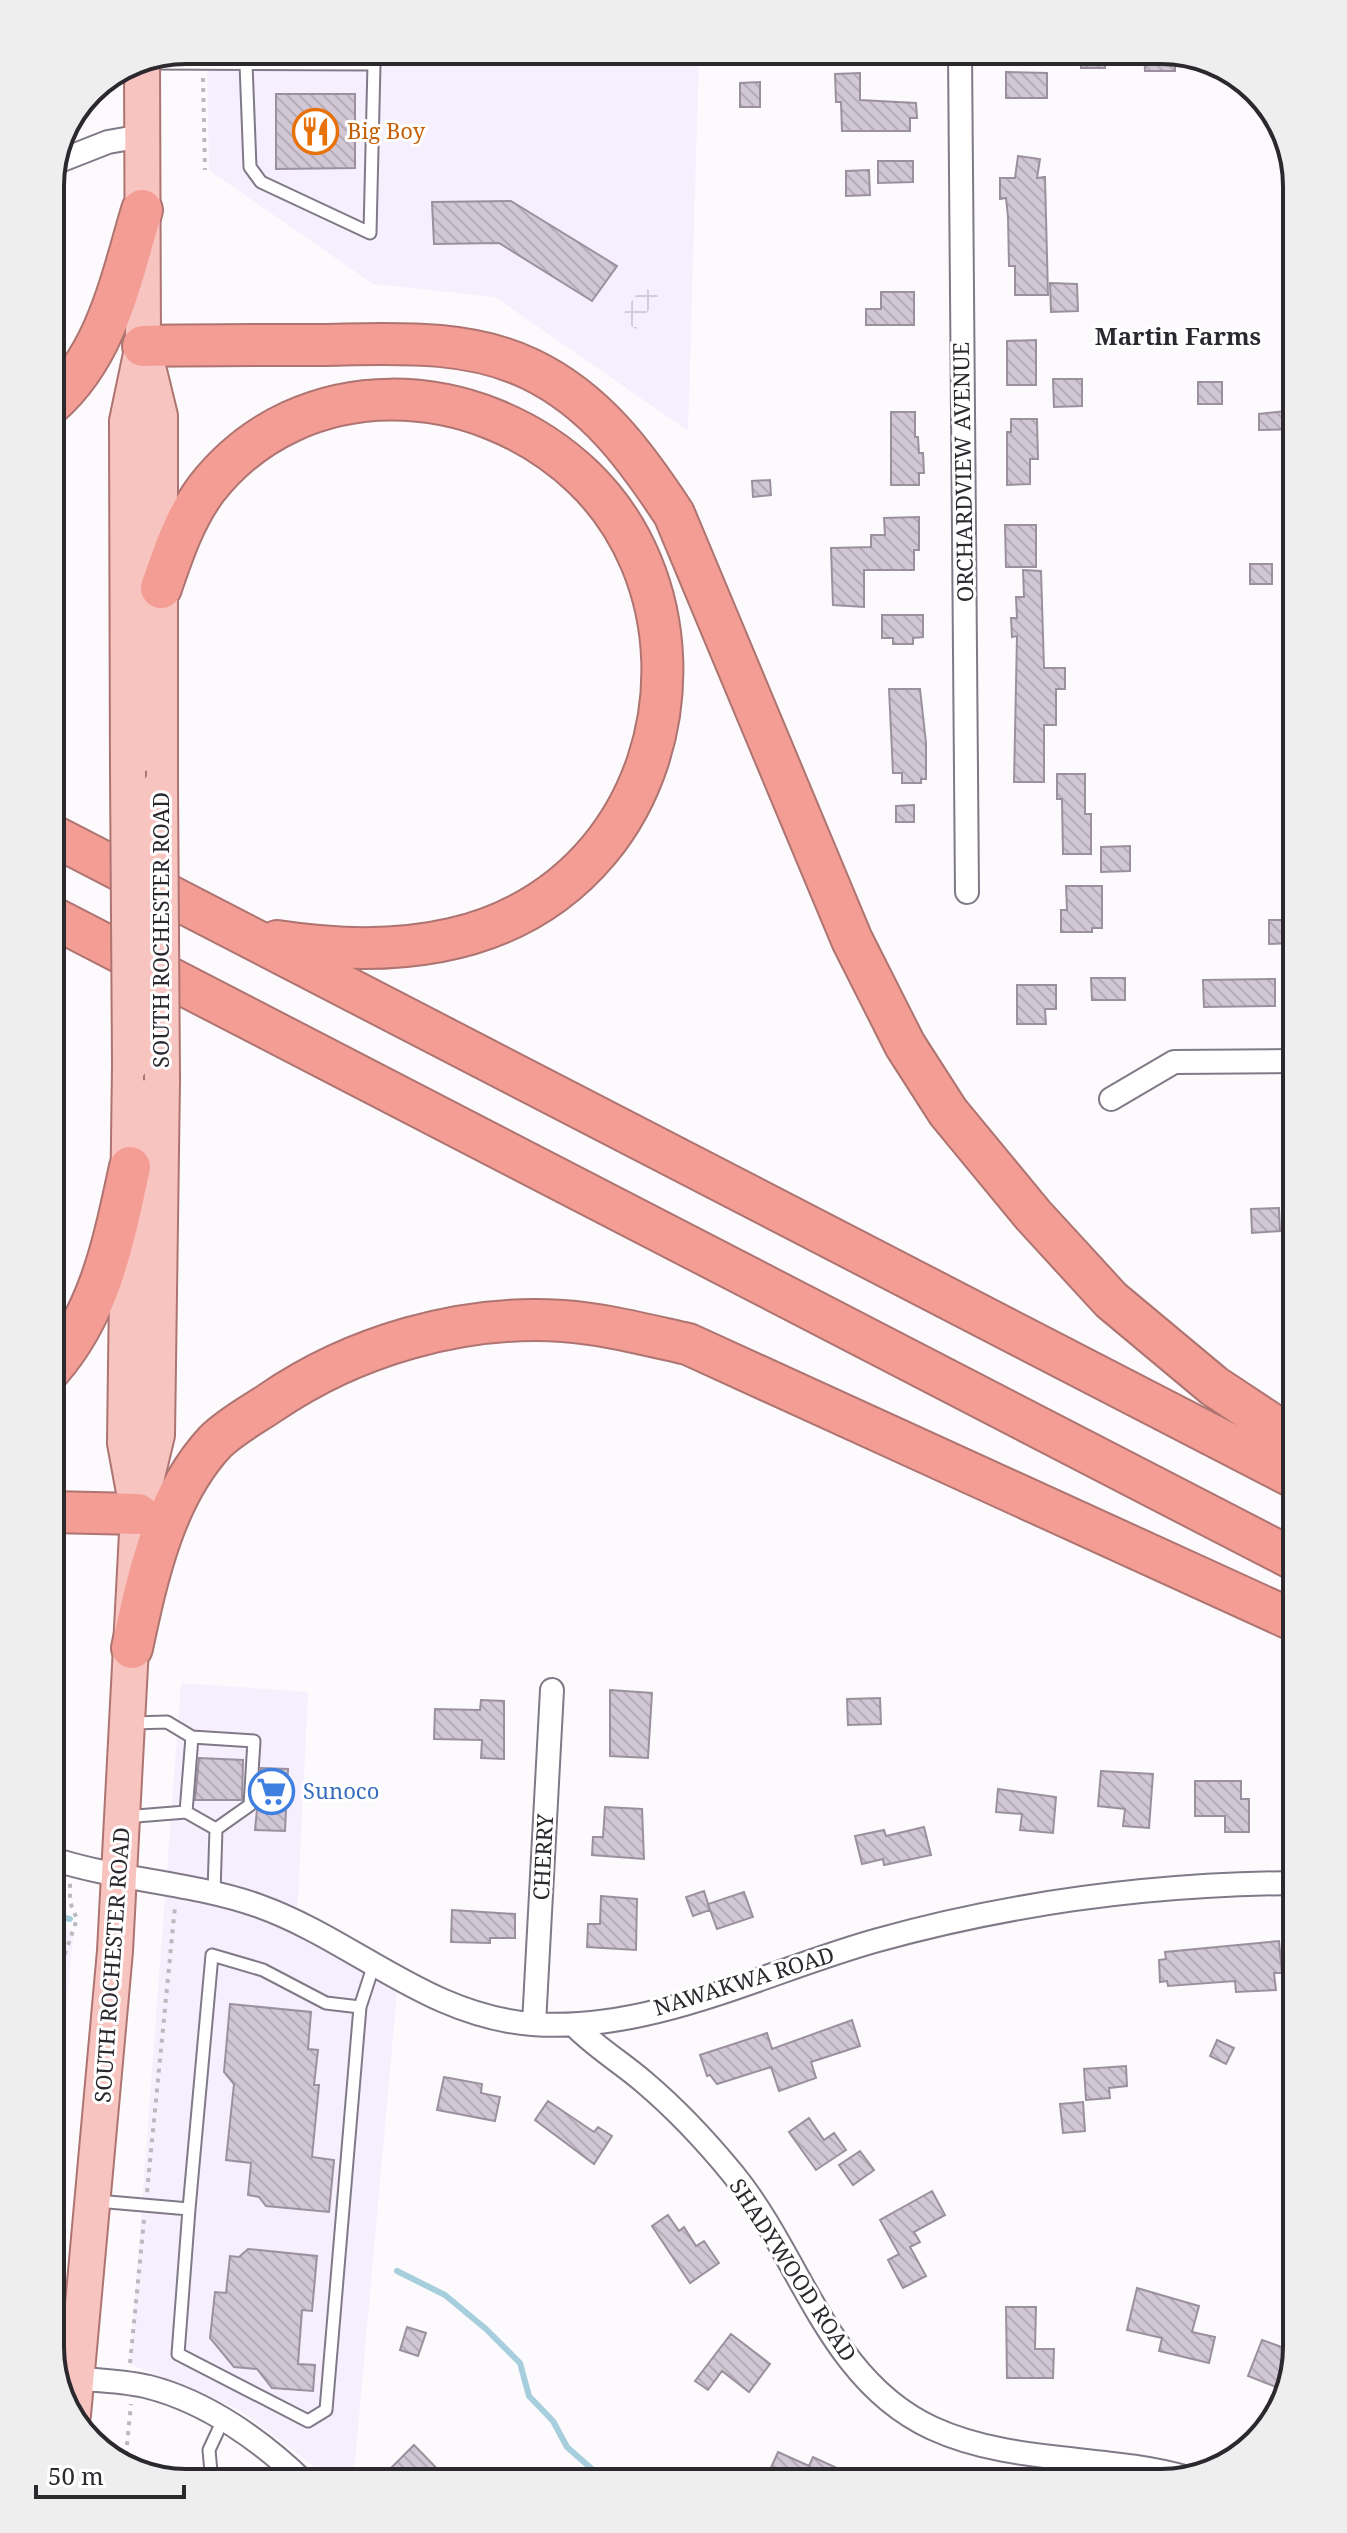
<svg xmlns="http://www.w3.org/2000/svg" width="1347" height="2533" font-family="'Noto Serif',serif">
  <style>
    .built { fill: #f6effd }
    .industrial { fill: url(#industrial-grid) }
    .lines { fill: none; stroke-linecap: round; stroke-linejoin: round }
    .stream { stroke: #a7cedc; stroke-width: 6 }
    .building { fill: url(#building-back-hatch); stroke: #9b919e; stroke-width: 2 }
    .lane-casing { stroke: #807988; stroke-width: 15 }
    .street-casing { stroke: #807988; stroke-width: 26 }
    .primary-casing { stroke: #ae7471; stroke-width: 38 }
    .highway-casing { stroke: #ae7471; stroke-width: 44 }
    .path { stroke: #bbb9bd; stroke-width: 4; stroke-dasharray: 4 6; stroke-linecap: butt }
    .lane { stroke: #fff; stroke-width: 11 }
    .street { stroke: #fff; stroke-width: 22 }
    .primary { stroke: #f8c4bf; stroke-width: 34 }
    .highway { stroke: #f49d95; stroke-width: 40 }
    .primary-bridge-casing { stroke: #ae7471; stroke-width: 38; stroke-linecap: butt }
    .primary-bridge { stroke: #f8c4bf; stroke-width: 34 }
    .labels { text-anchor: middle; stroke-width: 6; stroke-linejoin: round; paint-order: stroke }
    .food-label { font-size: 22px; fill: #c56008; stroke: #fff; text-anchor: start }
    .street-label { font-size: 22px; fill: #2b282e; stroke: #fff }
    .shop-label { font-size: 22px; fill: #366cbe; stroke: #fff; text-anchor: start }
    .neighbourhood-label { font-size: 24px; font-weight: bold; fill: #2b282e; stroke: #fff }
    .rim { fill: none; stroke: #2b282e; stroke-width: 4 }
  </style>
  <defs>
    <pattern id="industrial-grid" width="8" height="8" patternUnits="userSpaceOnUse" patternTransform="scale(2)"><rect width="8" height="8" fill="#f6effd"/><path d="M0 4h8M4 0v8" fill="none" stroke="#d3cdd9"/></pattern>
    <pattern id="building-back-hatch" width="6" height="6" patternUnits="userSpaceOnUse" patternTransform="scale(2)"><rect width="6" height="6" fill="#d1c7d5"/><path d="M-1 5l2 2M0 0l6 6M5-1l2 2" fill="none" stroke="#b4abb7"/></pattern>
  </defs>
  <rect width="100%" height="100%" fill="#fcfafd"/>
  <path class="built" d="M699,55L688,431L495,297L373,284L209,170L207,59Z
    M181,1683L308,1692L297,1921L398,1981L353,2483H336L240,2410L130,2364Z
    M50,1906L73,1936L50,2177Z"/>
  <path class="industrial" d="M642,286L658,296L636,329L620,319Z"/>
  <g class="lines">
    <path class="stream" d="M50,1915L70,1919
      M397,2271L445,2295L486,2329L520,2363L529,2396L553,2421L567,2447L593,2470L616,2477L620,2483"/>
  </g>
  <path class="building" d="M1082,51H1106L1105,68H1081Z
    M1144,51L1175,52V71H1145Z
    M1006,72L1047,73V98H1006Z
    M860,73V100L916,103L917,118H910V131H842L841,102H836L835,74Z
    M760,82V107H740V83Z
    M276,94H355V168L276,169Z
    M1018,156L1040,159L1037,178L1045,177L1048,295H1015V266H1009L1008,217L1006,198L1000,199V178H1015Z
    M878,161H913V182L878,183Z
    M869,170L870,195L846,196V171Z
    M511,201L617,266L592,301L499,243L434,244L432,202Z
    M1050,283L1077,284L1078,311L1051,312Z
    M881,292H914V325H866V309H881Z
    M1036,340V385H1007V341Z
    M1053,379H1082V406L1054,407Z
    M1198,382H1222V404H1198Z
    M1295,410V429L1259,430V414Z
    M891,412H915V437H918L919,453H923L924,473H919V485H891Z
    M1011,419H1037L1038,459H1030V484L1007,485V432H1011Z
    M770,480L771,495L753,497L752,481Z
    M919,517V550H914V570H864V607L833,605L831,548L871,547V535H885L884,518Z
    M1005,525H1036V567H1006Z
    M1250,564H1272V584H1250Z
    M1023,570L1041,571L1044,668H1065V689H1056V725H1044V782H1014L1017,636L1012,637L1011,618H1017L1016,597H1024Z
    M882,615H923V637L913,638V644H893V638H882Z
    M889,689H920L926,743V779H921V783H902V773H893Z
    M1057,774H1085V814H1091V854H1063L1062,799H1057Z
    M914,805V822H896V806Z
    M1130,846V871L1101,872V847Z
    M1066,886H1102V928H1092V932H1061V910H1067Z
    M1269,920H1292V943L1269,944Z
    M1091,978H1125V1000H1092Z
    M1275,979V1006L1204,1007L1203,980Z
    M1017,985H1056V1009H1045L1046,1024H1017Z
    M1279,1208L1280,1231L1252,1233L1251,1209Z
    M610,1690L652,1693L648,1758L610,1756Z
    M880,1698L881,1724L848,1725L847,1699Z
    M481,1700L504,1701V1759L481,1758L482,1740L434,1739L435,1709L480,1710Z
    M199,1758L243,1760L242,1800H195Z
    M261,1768L288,1769L285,1831L255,1830Z
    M1101,1771L1153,1774L1149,1828L1123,1826L1125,1809L1098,1806Z
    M1195,1781H1241V1799H1249V1832H1225V1816H1195Z
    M998,1789L1056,1797L1053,1833L1020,1830L1022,1814L996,1812Z
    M605,1807L642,1809L644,1859L592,1855L593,1837H603Z
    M924,1827L931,1855L884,1865L883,1859L862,1864L855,1836L884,1830L886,1836Z
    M704,1891L710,1910L693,1916L686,1897Z
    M744,1892L753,1917L717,1929L708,1904Z
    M601,1896L637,1899L636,1950L587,1947L588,1924H600Z
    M452,1910L515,1914V1938H490V1943L451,1942Z
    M1279,1941L1282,1973H1274L1276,1990L1236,1992L1235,1981L1168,1986L1167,1981L1160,1982L1159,1960L1166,1959L1165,1952Z
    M230,2004L311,2012L308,2049L318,2050L314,2085H319L312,2157L334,2160L329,2212L266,2206L259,2197L248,2195L251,2163L226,2160L234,2084L224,2072Z
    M852,2020L860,2046L811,2062L816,2078L779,2091L771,2067L717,2084L710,2075L707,2076L700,2055L767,2033L772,2049Z
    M1217,2040L1234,2048L1226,2064L1210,2056Z
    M1126,2066L1127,2086L1109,2088L1110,2098L1086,2100L1084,2069Z
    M444,2077L482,2084L481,2093L500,2097L495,2121L437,2110Z
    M548,2101L594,2132L598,2127L612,2136L594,2164L535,2120Z
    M1083,2102L1085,2131L1063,2133L1060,2104Z
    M809,2118L824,2140L834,2133L846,2150L816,2170L789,2132Z
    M860,2151L874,2170L853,2185L839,2165Z
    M932,2191L945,2215L914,2232L920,2242L910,2247L926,2276L903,2288L888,2260L899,2254L880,2220Z
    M668,2215L679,2231L684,2227L696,2246L704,2241L719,2263L690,2283L652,2226Z
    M248,2249L317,2256L312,2311L302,2310L298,2364L315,2365L313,2391L272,2388L257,2369L234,2367L210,2338L215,2292L226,2293L230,2256L239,2257Z
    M1137,2288L1199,2306L1192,2332L1215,2337L1209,2363L1159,2351L1162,2338L1127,2330Z
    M1006,2307H1036L1035,2349H1054L1053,2378H1007Z
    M407,2327L426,2333L418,2356L400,2350Z
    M731,2334L770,2364L749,2392L722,2371L708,2390L695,2381Z
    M1262,2340L1296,2352L1284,2390L1248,2376Z
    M414,2445L451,2483H402L389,2470Z
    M778,2452L809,2466L813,2457L837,2468L833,2477L846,2483H764Z"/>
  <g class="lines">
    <defs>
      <path id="lane" d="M146,63L374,64L370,233L261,182L250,167L246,64
        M132,1723L167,1722L192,1737L186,1812
        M192,1737L254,1741L250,1805L216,1829
        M124,1817L186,1812L216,1829L214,1892
        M97,2201L189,2209L178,2354L308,2421L326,2410L360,2007L374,1964
        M189,2209L212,1955L263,1970L326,2003L360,2007
        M212,2483L209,2450L223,2420"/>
      <path id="street" d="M960,52L967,892
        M57,162L108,142L142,136
        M1111,1099L1174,1062L1297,1061
        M50,1858C119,1881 191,1882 259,1906C354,1940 427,2016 532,2024C651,2033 766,1971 878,1940C1015,1902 1155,1884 1297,1883
        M534,2024L552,1690
        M574,2025C595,2047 621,2062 644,2082C677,2110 706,2141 733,2174C801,2257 828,2380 932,2428C1012,2465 1105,2454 1188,2478
        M76,2378C100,2381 126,2381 149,2387C207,2402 262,2441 305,2483"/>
      <path id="primary" d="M142,60L143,346L160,416V787
        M128,771L127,421L141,354
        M130,1065L125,1443L136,1503
        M73,2415L115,1951L138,1514L157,1435L162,1080"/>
      <path id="highway" d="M143,346C202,345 261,345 320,345C390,344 466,338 530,369C595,400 636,456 674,514L852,940L905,1045L948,1112L1033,1215L1111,1300L1214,1386L1297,1441
        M50,405C107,355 121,280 142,210
        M161,588C173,553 185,517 207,488C302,368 477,376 583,477C685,575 687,744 599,850C517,948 395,959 277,941
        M50,834L1297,1479
        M50,916L1297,1561
        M50,1370C101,1312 114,1240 130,1167
        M50,1512L138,1514
        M132,1648C147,1578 164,1497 215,1442C230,1427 252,1415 270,1403C353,1346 462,1314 563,1321C605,1324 647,1335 688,1344L1297,1622"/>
    </defs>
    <use href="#lane" class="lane-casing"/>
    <use href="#street" class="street-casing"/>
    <use href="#primary" class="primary-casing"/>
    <use href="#highway" class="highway-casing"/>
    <path class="path" d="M203,78L205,170
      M50,2063L59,1971L77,1919L70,1902V1883
      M147,2192L175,1906
      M130,2363L144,2220
      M125,2465L131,2404"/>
    <use href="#lane" class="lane"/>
    <use href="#street" class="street"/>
    <use href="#primary" class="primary"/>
    <use href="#highway" class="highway"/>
    <defs>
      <path id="primary-bridge" d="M128,771L130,1065
        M160,787L162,1080"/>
    </defs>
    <use href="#primary-bridge" class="primary-bridge-casing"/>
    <use href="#primary-bridge" class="primary-bridge"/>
  </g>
  <defs>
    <symbol id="restaurant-ring" viewBox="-11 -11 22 22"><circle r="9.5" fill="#fff" stroke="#e8710a" stroke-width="1.5"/><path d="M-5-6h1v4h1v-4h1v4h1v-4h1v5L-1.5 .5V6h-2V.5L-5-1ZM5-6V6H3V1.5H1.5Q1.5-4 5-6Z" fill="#e8710a"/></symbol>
    <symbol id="supermarket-ring" viewBox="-11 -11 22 22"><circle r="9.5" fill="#fff" stroke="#3f7fe0" stroke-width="1.5"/><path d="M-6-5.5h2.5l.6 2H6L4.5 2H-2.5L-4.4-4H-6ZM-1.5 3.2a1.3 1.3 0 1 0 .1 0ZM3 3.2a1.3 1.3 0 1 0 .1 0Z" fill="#3f7fe0"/></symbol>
  </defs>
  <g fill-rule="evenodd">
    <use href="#restaurant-ring" x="290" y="106" width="51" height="51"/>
    <use href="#supermarket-ring" x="246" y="1766" width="51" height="51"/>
  </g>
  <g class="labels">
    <g class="food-label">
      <text x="347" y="139">Big Boy</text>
    </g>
    <g class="street-label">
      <text transform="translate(963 472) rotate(-91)" y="8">ORCHARDVIEW AVENUE</text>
      <text transform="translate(161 930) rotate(-90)" y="8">SOUTH ROCHESTER ROAD</text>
      <text transform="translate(543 1857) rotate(-87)" y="8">CHERRY</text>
      <text transform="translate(112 1965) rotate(-86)" y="8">SOUTH ROCHESTER ROAD</text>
      <text transform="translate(744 1981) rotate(-17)" y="8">NAWAKWA ROAD</text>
      <text transform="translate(793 2270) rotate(57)" y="8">SHADYWOOD ROAD</text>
    </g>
    <g class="shop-label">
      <text x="303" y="1799">Sunoco</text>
    </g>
    <g class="neighbourhood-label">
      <text x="1178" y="345">Martin Farms</text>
    </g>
  </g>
  <path d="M0 0H1347V2533H0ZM186 64H1161A122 122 0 0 1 1283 186V2347A122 122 0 0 1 1161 2469H186A122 122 0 0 1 64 2347V186A122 122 0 0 1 186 64Z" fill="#eee" fill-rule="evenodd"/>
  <path class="rim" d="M186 64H1161A122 122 0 0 1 1283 186V2347A122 122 0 0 1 1161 2469H186A122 122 0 0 1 64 2347V186A122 122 0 0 1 186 64Z"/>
  <path d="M36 2485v12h148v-12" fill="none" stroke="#2b282e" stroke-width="4"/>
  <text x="48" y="2485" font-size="24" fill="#2b282e" stroke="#ffffff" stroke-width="6" paint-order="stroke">50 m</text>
</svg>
